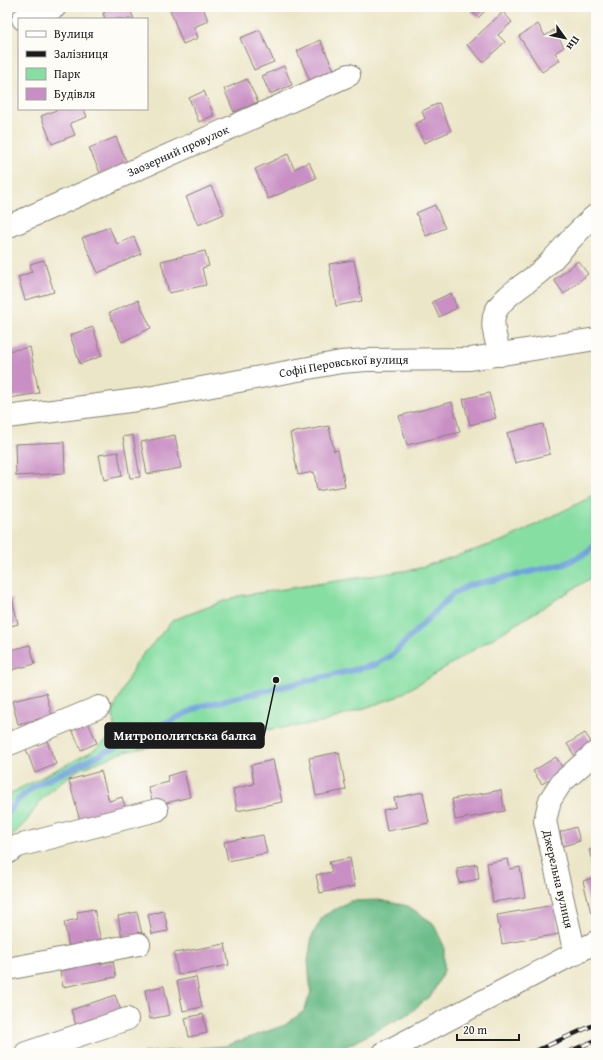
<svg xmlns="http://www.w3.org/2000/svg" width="603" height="1060" font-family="'Gentium Book Plus',serif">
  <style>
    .green { fill: #86dea3; stroke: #517d60 }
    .forest { fill: #6cbd89; stroke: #446c52 }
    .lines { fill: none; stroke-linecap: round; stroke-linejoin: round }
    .stream { stroke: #72a2dc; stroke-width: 6 }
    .building { fill: #c98fc4 }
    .minor-casing { stroke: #848172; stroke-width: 24 }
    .minor { stroke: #fff; stroke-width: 22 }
    .rail-casing { stroke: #1c1c1c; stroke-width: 4.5 }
    .rail { stroke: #fdfcf7; stroke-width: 3; stroke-dasharray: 9; stroke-linecap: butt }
    .labels { text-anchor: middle; stroke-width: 3.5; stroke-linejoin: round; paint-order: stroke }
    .street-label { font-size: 12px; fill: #1c1c1c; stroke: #fdfcf7 }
    .leader { fill: none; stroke: #1c1c1c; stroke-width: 1.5 }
    .callout-dot { fill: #1c1c1c; stroke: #fdfcf7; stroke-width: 1.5 }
    .callout { fill: #1c1c1c; stroke: #1c1c1c; stroke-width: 1.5 }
    .callout-label { font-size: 13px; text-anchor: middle; font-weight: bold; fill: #fff }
  </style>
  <rect width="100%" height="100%" fill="#fdfcf7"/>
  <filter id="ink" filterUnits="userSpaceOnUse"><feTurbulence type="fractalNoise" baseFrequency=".025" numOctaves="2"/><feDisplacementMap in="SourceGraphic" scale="8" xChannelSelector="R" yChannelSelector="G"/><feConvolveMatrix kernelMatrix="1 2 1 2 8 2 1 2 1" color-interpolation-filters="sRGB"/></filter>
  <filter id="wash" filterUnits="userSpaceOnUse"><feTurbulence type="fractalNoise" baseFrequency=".012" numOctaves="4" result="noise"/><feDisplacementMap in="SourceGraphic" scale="16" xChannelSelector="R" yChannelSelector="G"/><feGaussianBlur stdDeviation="0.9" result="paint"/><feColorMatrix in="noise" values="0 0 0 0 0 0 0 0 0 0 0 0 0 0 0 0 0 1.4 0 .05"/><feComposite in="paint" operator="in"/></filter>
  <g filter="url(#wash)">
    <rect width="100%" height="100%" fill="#ece6c8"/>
    <path class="green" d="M596,493V575L397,697L321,723L177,741L124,752L78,770L59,783L41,800L26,822L7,841V795L91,752L107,740L114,729L113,711L135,664L173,620L238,596L416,569L505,540L587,499Z"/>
    <path class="forest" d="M379,900L408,906L433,923L444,946V971L432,994L410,1013L334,1053H143L225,1046L285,1025L304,1011L311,992L308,961L312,936L323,916L350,901Z"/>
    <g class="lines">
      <path class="stream" d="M7,814L18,800L35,786L201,706L375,665L392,655L453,594L470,585L565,564L588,552L596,543"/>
    </g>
    <g id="blocks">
      <path class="building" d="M7,7L12,17L7,19Z
        M117,7H129L134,19H105L103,13Z
        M169,7H203L208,21L194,27L198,38L183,44Z
        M467,7H489L478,18Z
        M503,12L512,22L498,35L505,42L483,62L467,45Z
        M538,24L545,36L554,30L564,47L555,53L560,60L542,72L519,36Z
        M260,30L274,62L254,70L240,38Z
        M320,40L334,70L310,81L297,51Z
        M284,66L292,85L270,94L262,76Z
        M247,79L258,102L234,112L224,89Z
        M204,91L214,115L199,122L189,98Z
        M439,103L451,131L424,143L415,124L425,119L422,111Z
        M59,109H84L87,117L70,123L75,135L52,144L41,116Z
        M116,137L127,163L101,175L89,148Z
        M288,154L294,169L309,162L316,178L268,199L255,169Z
        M211,186L224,214L198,225L186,197Z
        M435,205L445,228L426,236L416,213Z
        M109,227L117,244L134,237L141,254L98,273L82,238Z
        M205,251L209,266L202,268L206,285L169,293L161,261Z
        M44,260L54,292L25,300L18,277L32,272L30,264Z
        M354,260L362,301L336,306L329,264Z
        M578,261L588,274L564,294L554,280Z
        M451,293L457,308L439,317L432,302Z
        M138,300L151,328L122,342L109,313Z
        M93,327L102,356L80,364L70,335Z
        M30,347L39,393L10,398L7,383V351Z
        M489,393L496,418L470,425L463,399Z
        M452,402L460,432L407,445L399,416Z
        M543,424L550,454L515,463L507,433Z
        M329,426L334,451L338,450L345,486L317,491L314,472L298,475L290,433Z
        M133,435L140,477L130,478L123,437Z
        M175,435L181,468L147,474L141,442Z
        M64,442L65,473L16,476L15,444Z
        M118,452L122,476L104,480L99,455Z
        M12,598L18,624L7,627V600Z
        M30,645L35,664L7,671V651Z
        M46,693L52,716L18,724L12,701Z
        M87,720L97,743L81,750L71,727Z
        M7,725H9L13,740L7,741Z
        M585,733L594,746L576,758L567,744Z
        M47,741L56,764L35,773L26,749Z
        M339,752L346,790L316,796L309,758Z
        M556,757L564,770L542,784L533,771Z
        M273,760L282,802L237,811L233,789L254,784L251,765Z
        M101,771L109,801L122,797L127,813L81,825L69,780Z
        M184,771L190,797L154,806L148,787L169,782L167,776Z
        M501,790L505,811L455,820L452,799Z
        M423,792L429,823L387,831L383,810L396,807L394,798Z
        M576,827L580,841L563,846L560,832Z
        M263,835L267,853L228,861L224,842Z
        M596,848V869H594L589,850Z
        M350,858L355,886L320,893L316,875L332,872L329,862Z
        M508,859L510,869L520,867L525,897L493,902L487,863Z
        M477,864L479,879L459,883L457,868Z
        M596,877V911L591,913L583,881Z
        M554,905L559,934L502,944L497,915Z
        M94,909L101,941L69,947L64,922L78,919L77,912Z
        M164,911L168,931L152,934L148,914Z
        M137,912L142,934L122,938L118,916Z
        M225,944L229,965L178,975L174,953Z
        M98,959L99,964L113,961L116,977L63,987L60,971L80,967L79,962Z
        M196,977L202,1007L183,1011L177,981Z
        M164,986L170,1015L150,1019L145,990Z
        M115,995L122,1013L77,1028L71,1010Z
        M203,1014L207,1033L189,1037L185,1018Z"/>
    </g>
  </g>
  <g filter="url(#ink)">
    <use href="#blocks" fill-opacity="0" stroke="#848172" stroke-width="1"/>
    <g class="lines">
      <defs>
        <g id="minor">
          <path d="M23,19L55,7"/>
          <path id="s1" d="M7,227L349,75"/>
          <path d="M500,355C497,342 490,325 495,313C503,295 528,283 542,270C561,252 576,231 596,215"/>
          <path id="s2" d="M7,417L137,400L341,362L367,360L470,359L596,339"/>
          <path d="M7,745L99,707"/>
          <path d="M7,853L18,846L157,810"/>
          <path d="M575,954L545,821L550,800L561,783L596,752"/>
          <path d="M7,969L139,944"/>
          <path d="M26,1053L127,1019"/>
          <path d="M384,1053L596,942"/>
        </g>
      </defs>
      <use href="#minor" class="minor-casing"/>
      <use href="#minor" class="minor"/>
      <defs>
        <path id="rail" d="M531,1053L596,1024
          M566,1053L596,1040"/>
      </defs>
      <use href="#rail" class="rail-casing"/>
      <use href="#rail" class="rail"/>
    </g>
  </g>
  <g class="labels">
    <g class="street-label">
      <text dy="4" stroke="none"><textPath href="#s1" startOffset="187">Заозерний провулок</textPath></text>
      <text dy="4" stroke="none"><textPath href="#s2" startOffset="341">Софіі Перовської вулиця</textPath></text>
      <text transform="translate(558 879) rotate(77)" y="4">Джерельна вулиця</text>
    </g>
  </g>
  <path class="leader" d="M276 680L264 736"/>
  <circle class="callout-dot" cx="276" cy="680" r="4"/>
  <rect class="callout" x="105" y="723" width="159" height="25" rx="4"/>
  <g class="callout-label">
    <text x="185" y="740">Митрополитська балка</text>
  </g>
  <rect width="603" height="1060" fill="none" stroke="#fdfcf7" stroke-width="24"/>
  <rect x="18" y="18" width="130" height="92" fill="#fdfcf7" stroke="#a3a29f"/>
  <rect x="26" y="31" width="20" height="6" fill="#ffffff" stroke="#a3a29f"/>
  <text x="54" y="38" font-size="12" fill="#1c1c1c">Вулиця</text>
  <rect x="26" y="51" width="20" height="6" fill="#1c1c1c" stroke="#a3a29f"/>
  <text x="54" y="58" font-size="12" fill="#1c1c1c">Залізниця</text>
  <rect x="26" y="68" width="20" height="12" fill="#86dea3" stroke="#a3a29f"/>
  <text x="54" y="78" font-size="12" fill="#1c1c1c">Парк</text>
  <rect x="26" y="88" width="20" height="12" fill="#c98fc4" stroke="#a3a29f"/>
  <text x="54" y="98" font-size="12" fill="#1c1c1c">Будівля</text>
  <g transform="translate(565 38) rotate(123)" stroke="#fdfcf7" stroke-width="3" paint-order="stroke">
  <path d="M0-3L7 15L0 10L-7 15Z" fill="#1c1c1c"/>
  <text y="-6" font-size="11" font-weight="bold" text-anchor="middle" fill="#1c1c1c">Пн</text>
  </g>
  <path d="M457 1034v6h62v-6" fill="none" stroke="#1c1c1c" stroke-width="2"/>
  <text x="463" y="1034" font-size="12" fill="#1c1c1c" stroke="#fdfcf7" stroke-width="3" paint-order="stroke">20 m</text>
</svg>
